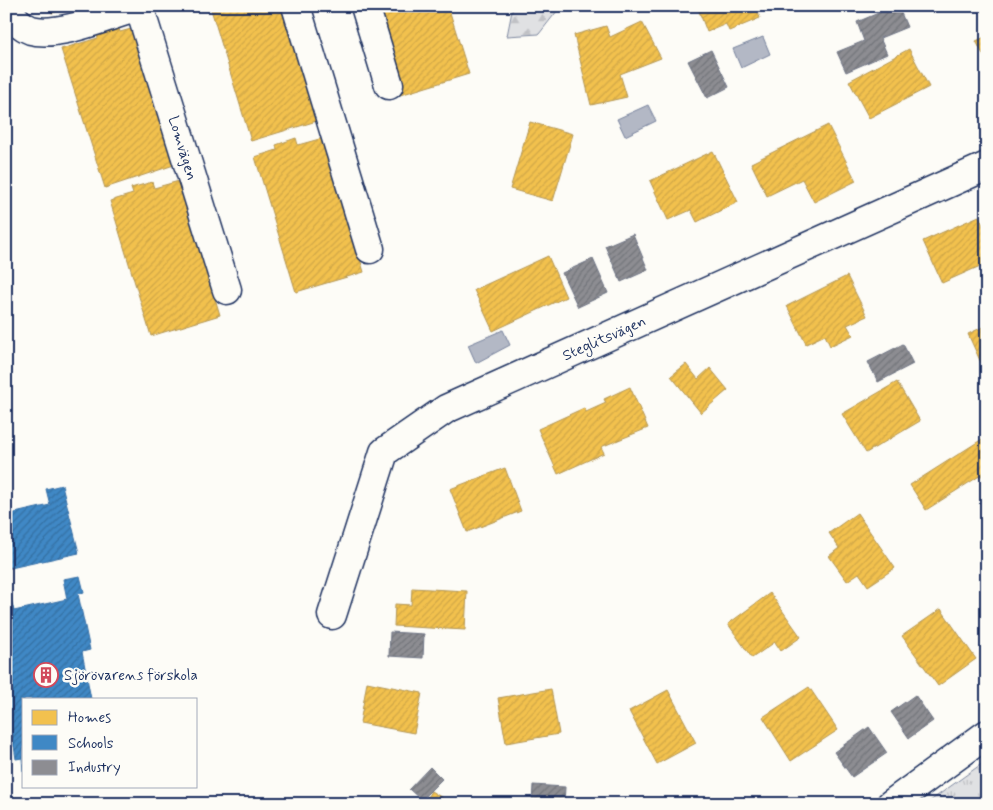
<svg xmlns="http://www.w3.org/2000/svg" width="993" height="810" font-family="Mynerve,sans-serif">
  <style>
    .forest { fill: url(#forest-firs); stroke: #7e88a0 }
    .park { fill: url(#park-tufts); stroke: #7e88a0 }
    .water { fill: #b3b8c5; stroke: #76819c }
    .homes { fill: url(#homes-hatch); stroke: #b29553 }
    .schools { fill: url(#schools-hatch); stroke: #346da6 }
    .industry { fill: url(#industry-hatch); stroke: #6b7182 }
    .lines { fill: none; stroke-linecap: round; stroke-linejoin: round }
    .street-casing { stroke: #1b2f5e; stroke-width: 31 }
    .street { stroke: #fdfcf7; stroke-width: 28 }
    .labels { text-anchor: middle; stroke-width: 5; stroke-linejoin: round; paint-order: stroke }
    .street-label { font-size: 15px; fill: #1b2f5e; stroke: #fdfcf7 }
    .poi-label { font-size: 15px; fill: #1b2f5e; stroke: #fdfcf7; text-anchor: start }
  </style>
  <defs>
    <pattern id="forest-firs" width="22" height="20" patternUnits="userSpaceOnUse" patternTransform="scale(1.25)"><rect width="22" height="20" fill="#e0e1e3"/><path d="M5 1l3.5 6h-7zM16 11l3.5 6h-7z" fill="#c0c1c5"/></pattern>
    <pattern id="park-tufts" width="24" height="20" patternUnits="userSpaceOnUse" patternTransform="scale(1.25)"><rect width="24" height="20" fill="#e0e1e3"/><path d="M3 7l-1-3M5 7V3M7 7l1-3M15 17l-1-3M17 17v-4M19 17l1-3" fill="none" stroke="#c0c1c5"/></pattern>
    <pattern id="homes-hatch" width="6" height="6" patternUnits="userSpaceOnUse" patternTransform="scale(1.25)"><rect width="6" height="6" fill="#f2c14e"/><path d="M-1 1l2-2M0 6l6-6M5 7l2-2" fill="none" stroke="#cfa646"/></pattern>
    <pattern id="schools-hatch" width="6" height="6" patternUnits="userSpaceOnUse" patternTransform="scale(1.25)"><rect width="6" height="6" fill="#3f88c5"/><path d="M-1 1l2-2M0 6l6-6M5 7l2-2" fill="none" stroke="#3470a3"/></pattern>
    <pattern id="industry-hatch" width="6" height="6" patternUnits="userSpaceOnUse" patternTransform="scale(1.25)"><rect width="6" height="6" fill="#8d8d92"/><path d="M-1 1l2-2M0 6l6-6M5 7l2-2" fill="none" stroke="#72747a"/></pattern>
  </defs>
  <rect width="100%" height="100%" fill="#fdfcf7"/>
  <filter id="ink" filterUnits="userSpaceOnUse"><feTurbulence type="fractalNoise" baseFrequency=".02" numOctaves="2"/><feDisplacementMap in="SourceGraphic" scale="10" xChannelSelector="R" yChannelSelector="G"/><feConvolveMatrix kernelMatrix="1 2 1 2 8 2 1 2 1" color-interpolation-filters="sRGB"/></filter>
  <g filter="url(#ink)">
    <path class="forest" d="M513,6H561L539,34L507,36Z"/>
    <path class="park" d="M987,760V804H926Z"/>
    <path class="water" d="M763,37L770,54L741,68L733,49Z
      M648,105L656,121L625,136L617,119Z
      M503,330L510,345L476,363L468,345Z"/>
    <path class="homes" d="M50,6H73L52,13Z
      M210,6H285L320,120L251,141Z
      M373,6H448L469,74L400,95Z
      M697,6H761L756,8L760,18L729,31L726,24L707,32Z
      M117,22L120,32L131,29L174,165L105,188L61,49L98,38L95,29Z
      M642,22L661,58L620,74L627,97L591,105L574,35L606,26L610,37Z
      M987,36V62L976,41Z
      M909,49L929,87L869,118L849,81Z
      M530,122L573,134L553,201L510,189Z
      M828,125L856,181L814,202L802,179L767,196L751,163Z
      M296,138L298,145L323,138L364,272L296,292L255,157L277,150L276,145Z
      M713,151L738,202L697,222L691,210L668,220L650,181Z
      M179,181L220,315L151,336L110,201L133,194L131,188L152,182L154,188Z
      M979,216L987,234V263L942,283L923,241Z
      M548,256L566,297L493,331L474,290Z
      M847,276L867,316L847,325L853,335L830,346L825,335L806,344L787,306Z
      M985,326L987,330V376L968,334Z
      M686,364L698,379L710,368L728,390L701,413L671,376Z
      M897,382L920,421L866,453L842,414Z
      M630,387L648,428L601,447L604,453L558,474L538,429L584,408L586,412L606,403L604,399Z
      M987,436V483L981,475L926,510L910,485Z
      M505,468L521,511L467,532L450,489Z
      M857,513L895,568L868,586L859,573L847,581L829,556L839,548L829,533Z
      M412,588L467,591L465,630L394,626L395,604L411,605Z
      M770,593L801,637L781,651L775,642L752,658L728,624Z
      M941,609L976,659L938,686L902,636Z
      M367,682L422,693L414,733L360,723Z
      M809,687L838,730L791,761L763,717Z
      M551,689L559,734L506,743L498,698Z
      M668,690L696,743L657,764L629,711Z
      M431,791L452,804H423Z
      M717,797L721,804H706Z"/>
    <path class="schools" d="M62,485L79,553L6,569V515L50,505L46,489Z
      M80,576L84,592L78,594L90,650L82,652L91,699H24L23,771L22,758L16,759L14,746L6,747V581L14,611L67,599L63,579Z"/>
    <path class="industry" d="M895,6H898L907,27L880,38L887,54L846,72L837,52L864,41L857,22Z
      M711,50L729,87L707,98L688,61Z
      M633,234L648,270L621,282L605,246Z
      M593,259L608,293L578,307L562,273Z
      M903,344L913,364L878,382L868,362Z
      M390,632L424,634L423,658L389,656Z
      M915,695L933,721L909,738L891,712Z
      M869,727L887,753L852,777L834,752Z
      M430,767L442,779L421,800L409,789Z
      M533,785L565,787L564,804H532Z"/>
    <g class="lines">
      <defs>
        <path id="street" d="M7,6C12,16 20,26 31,30C59,38 113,14 141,6
          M139,6L227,290
          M296,6L370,249
          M365,6L389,85
          M332,615L384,452L446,409L987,166
          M891,804L987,734"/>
      </defs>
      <use href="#street" class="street-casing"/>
      <use href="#street" class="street"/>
    </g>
  </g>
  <defs>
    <symbol id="building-ring" viewBox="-11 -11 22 22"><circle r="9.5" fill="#fdfcf7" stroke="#d1495b" stroke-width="1.5"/><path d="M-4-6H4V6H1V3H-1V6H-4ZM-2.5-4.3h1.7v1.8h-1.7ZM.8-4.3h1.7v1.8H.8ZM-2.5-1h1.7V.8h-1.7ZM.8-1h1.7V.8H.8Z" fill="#d1495b"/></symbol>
  </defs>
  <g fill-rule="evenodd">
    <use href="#building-ring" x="32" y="661" width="28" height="28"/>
  </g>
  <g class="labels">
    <g class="street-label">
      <text transform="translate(183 148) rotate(73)" y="5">Lomvägen</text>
      <text transform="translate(604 338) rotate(-24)" y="5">Steglitsvägen</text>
    </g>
    <g class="poi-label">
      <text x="64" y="680">Sjörövarens förskola</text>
    </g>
  </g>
  <rect width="993" height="810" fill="none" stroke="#fdfcf7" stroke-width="25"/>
  <rect x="12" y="12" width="968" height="785" fill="none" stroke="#1b2f5e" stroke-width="2" filter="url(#ink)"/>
  <rect x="22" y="698" width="175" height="90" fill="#fdfcf7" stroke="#a3aaba"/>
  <rect x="32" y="710" width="25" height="15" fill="#f2c14e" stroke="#a3aaba"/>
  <text x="68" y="722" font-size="15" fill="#1b2f5e">Homes</text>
  <rect x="32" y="735" width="25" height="15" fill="#3f88c5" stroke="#a3aaba"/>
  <text x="68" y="748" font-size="15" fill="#1b2f5e">Schools</text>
  <rect x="32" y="760" width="25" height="15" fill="#8d8d92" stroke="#a3aaba"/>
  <text x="68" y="772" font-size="15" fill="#1b2f5e">Industry</text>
</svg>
